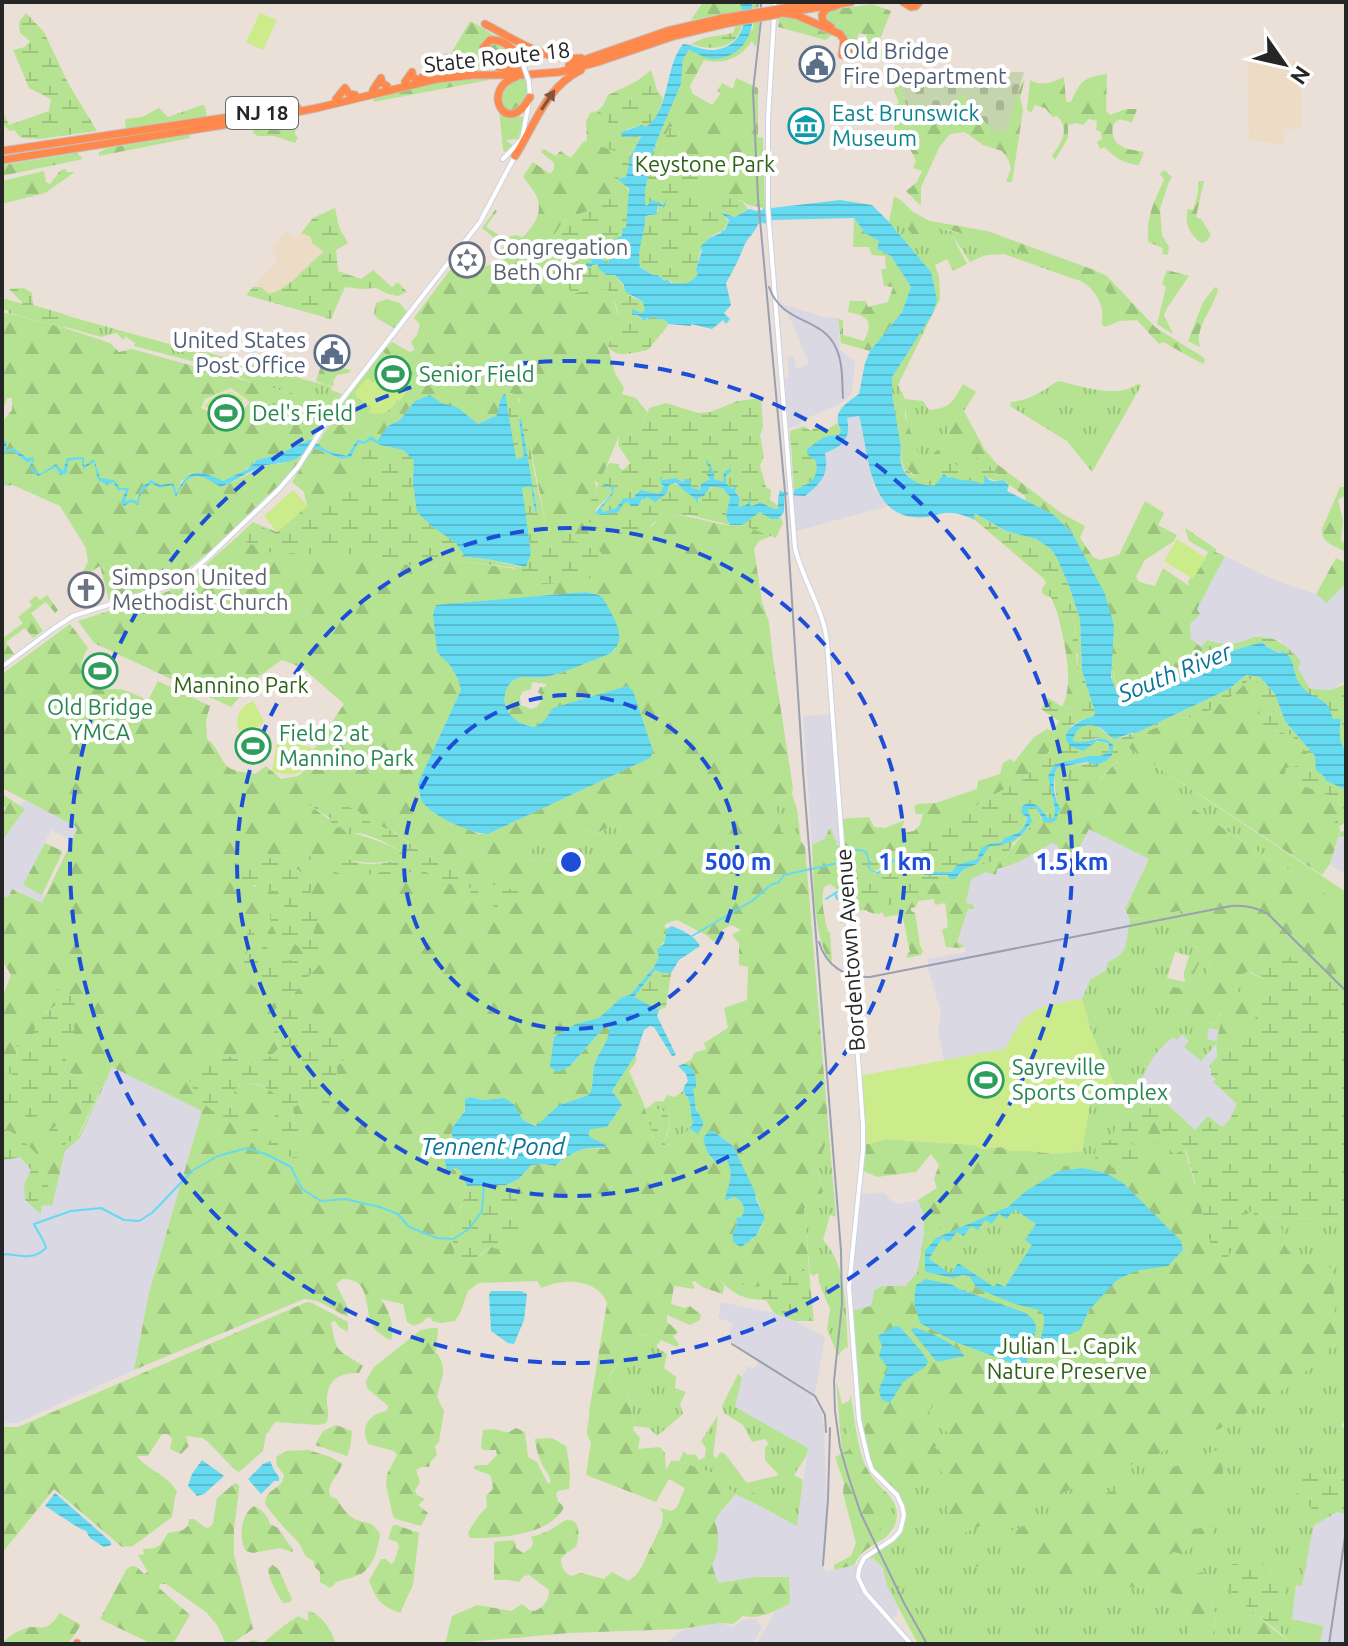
<svg xmlns="http://www.w3.org/2000/svg" width="1348" height="1646" font-family="Ubuntu,sans-serif">
  <style>
    .industrial { fill: #dad8e2 }
    .education { fill: #eddcc5 }
    .grass { fill: url(#grass-tufts) }
    .forest { fill: url(#forest-firs); fill-rule: evenodd }
    .wetland { fill: url(#wetland-marsh) }
    .cemetery { fill: url(#cemetery-stones) }
    .pitch { fill: #cceb8b }
    .water { fill: url(#water-rules); fill-rule: evenodd }
    .lines { fill: none; stroke-linecap: round; stroke-linejoin: round }
    .stream { stroke: #65daf1; stroke-width: 2 }
    .secondary-casing { stroke: #ccd2e1; stroke-width: 6 }
    .highway-casing { stroke: #c2c2c2; stroke-width: 9 }
    .secondary { stroke: #fff; stroke-width: 4 }
    .highway { stroke: #ff884d; stroke-width: 7 }
    .rail { stroke: #9aa0b2; stroke-width: 2 }
    .secondary-bridge-casing { stroke: #ccd2e1; stroke-width: 6; stroke-linecap: butt }
    .highway-bridge-casing { stroke: #c2c2c2; stroke-width: 9; stroke-linecap: butt }
    .secondary-bridge { stroke: #fff; stroke-width: 4 }
    .highway-bridge { stroke: #ff884d; stroke-width: 7 }
    .oneway { fill: #885238 }
    .ring { fill: none; stroke: #1d4ed8; stroke-width: 4; stroke-dasharray: 14 10 }
    .labels { text-anchor: middle; stroke-width: 8; stroke-linejoin: round; paint-order: stroke }
    .shield { fill: #fff; stroke: #676767; stroke-width: 2 }
    .shield-label { font-size: 20px; font-weight: bold; fill: #262626 }
    .service-label { font-size: 22px; fill: #4e5e75; stroke: #fff; text-anchor: start }
    .street-label { font-size: 22px; fill: #262626; stroke: #fff }
    .culture-label { font-size: 22px; fill: #0d838f; stroke: #fff; text-anchor: start }
    .park-label { font-size: 22px; fill: #2e6317; stroke: #fff }
    .worship-label { font-size: 22px; fill: #5b616d; stroke: #fff; text-anchor: start }
    .leisure-label { font-size: 22px; fill: #27864d; stroke: #fff; text-anchor: start }
    .water-label { font-size: 24px; font-style: italic; fill: #097497; stroke: #fff }
    .centre { fill: #1d4ed8; stroke: #fff; stroke-width: 4 }
    .ring-label { font-size: 24px; text-anchor: middle; font-weight: bold; fill: #1d4ed8; stroke: #fff; stroke-width: 8; stroke-linejoin: round; paint-order: stroke }
  </style>
  <defs>
    <pattern id="grass-tufts" width="24" height="20" patternUnits="userSpaceOnUse" patternTransform="scale(2)"><rect width="24" height="20" fill="#b5e391"/><path d="M3 7l-1-3M5 7V3M7 7l1-3M15 17l-1-3M17 17v-4M19 17l1-3" fill="none" stroke="#9cc37d"/></pattern>
    <pattern id="forest-firs" width="22" height="20" patternUnits="userSpaceOnUse" patternTransform="scale(2)"><rect width="22" height="20" fill="#b5e391"/><path d="M5 1l3.5 6h-7zM16 11l3.5 6h-7z" fill="#9cc37d"/></pattern>
    <pattern id="wetland-marsh" width="20" height="14" patternUnits="userSpaceOnUse" patternTransform="scale(2)"><rect width="20" height="14" fill="#b5e391"/><path d="M1 5h8M5 5V1M11 12h8M15 12V8" fill="none" stroke="#9cc37d"/></pattern>
    <pattern id="cemetery-stones" width="16" height="16" patternUnits="userSpaceOnUse" patternTransform="scale(2)"><rect width="16" height="16" fill="#c4d4ad"/><path d="M2 7V4a2 2 0 0 1 4 0v3zM10 15v-3a2 2 0 0 1 4 0v3z" fill="#a8b695"/></pattern>
    <pattern id="water-rules" width="6" height="5" patternUnits="userSpaceOnUse" patternTransform="scale(2)"><rect width="6" height="5" fill="#65daf1"/><path d="M0 2.5h6" fill="none" stroke="#58bbce"/></pattern>
  </defs>
  <rect width="100%" height="100%" fill="#eae0d7"/>
  <path class="industrial" d="M779,300L784,305L824,317L838,318L840,350L855,362L852,393L838,405L805,419L798,426L789,428L785,379L789,377L787,357L794,356L796,369L809,364L788,314L780,307Z
    M859,416L874,488L888,506L793,532L790,496H805L825,453L838,448L847,418Z
    M1225,556L1274,580L1316,594L1327,603L1346,583V680L1331,690L1310,689L1281,641L1265,637H1254L1241,643L1221,645L1207,640L1201,647L1191,639L1190,624L1199,614L1197,609Z
    M832,714L842,846L837,845L833,840L832,829H829L825,839L812,845L803,716Z
    M25,800L75,826L78,830L73,842L51,830L24,884L46,896L42,903L13,889L8,898L2,895V841L24,809L20,806Z
    M1089,829L1149,859L1125,909L1130,920L1128,940L1120,957L1108,962L1107,970L1090,980L1082,999L1048,1005L1034,1012L1022,1021L1005,1049L944,1061L938,1030L941,1013L928,968V959L966,952L963,944L957,942L968,908L973,909L966,903L971,879L986,872L1007,867L1052,843L1057,845L1063,859L1069,852H1077Z
    M1346,834V875L1330,864L1339,838Z
    M1220,1026L1215,1050L1218,1059L1211,1062V1068L1216,1079L1214,1083L1237,1104L1230,1119L1222,1127L1195,1130L1141,1080L1162,1034Z
    M112,1067L202,1111L149,1293L134,1370L17,1423H2V1161L20,1157L31,1170L24,1185L41,1213V1205H52L65,1151L80,1138Z
    M885,1193L891,1201L898,1204L918,1200L922,1209L924,1239L920,1252L917,1273L907,1286L872,1306L850,1312L849,1295L858,1194Z
    M721,1302L774,1313L795,1321L825,1337L814,1400L821,1412L824,1426L827,1511L823,1565L826,1571L850,1566L860,1564L868,1554L883,1568L887,1586L898,1607L897,1615L891,1620L911,1644H762L758,1642L775,1611L790,1603L755,1577L717,1583L712,1564L716,1558L715,1522L717,1513L729,1505L735,1494L797,1525L808,1448L735,1407L742,1377L748,1366L754,1369L759,1360L727,1341L733,1323L718,1318Z
    M1337,1512L1346,1514V1644H1320L1323,1626L1292,1619L1296,1585H1302L1313,1526Z
    M755,1619L762,1627L753,1644H664L683,1630L720,1623L733,1627L742,1620Z"/>
  <path class="education" d="M1300,61L1302,128L1284,130V145L1249,140L1247,62Z
    M286,231L295,237L301,233L311,237L325,252L311,261L296,278L280,291L269,294L261,287H253L277,260L271,248Z"/>
  <path class="grass" d="M202,105L205,106L207,119L126,129L125,119L142,117L159,108L168,117Z
    M894,196L901,200L898,218C959,233 1032,250 1088,278C1099,283 1109,293 1118,301L1121,305L1122,320L1105,327L1102,324C1102,319 1103,314 1102,309C1099,295 1087,281 1074,279L1004,254L986,255L970,262L951,233L967,264L953,271L947,259L935,265L939,276L940,299L898,385L905,399L923,401L929,410C950,408 952,403 963,384L976,392L964,411L952,422L940,448L929,457L918,455C910,438 905,418 905,400L892,394V377L906,352L931,272L889,222Z
    M2,298L195,351L199,363L134,346L135,343L125,336L124,340L116,333L101,337L2,309Z
    M387,299L400,303L407,312L394,328L378,319L374,314L376,303Z
    M393,337L394,338L383,351L400,401L394,405L383,420L360,426L336,413Z
    M198,350L332,387L331,390L342,394L334,405L254,383L238,377V375L235,373V369L232,368L224,370L203,365Z
    M1058,381C1083,386 1117,400 1139,383L1141,386L1092,472L1067,441L1010,406L1011,402C1030,400 1043,391 1058,381Z
    M1129,748L1346,892V908L1308,881L1269,859L1223,828L1117,761Z
    M792,794L797,809L801,841L781,833L775,799Z
    M612,826L622,832L626,843L590,866L557,859L527,861L536,838L591,831L595,834Z
    M1186,910L1179,937L1196,946L1199,956L1189,968L1184,979V972L1189,956L1175,952L1167,978L1185,982V980L1192,978L1198,964L1208,960L1210,964L1205,977L1207,980L1205,983L1196,980L1178,988L1165,984L1206,1023L1215,1024L1222,1012L1225,1013L1219,1030L1209,1028L1207,1039L1216,1041V1044L1201,1061L1184,1047L1189,1041L1182,1034L1177,1040L1174,1037C1146,1055 1139,1088 1128,1118L1121,1124L1111,1141L1101,1139L1089,1134L1259,1217L1346,1220V1418L1342,1425L1346,1434V1453L1344,1454L1345,1472L1333,1476L1318,1475V1468L1313,1510L1315,1518L1302,1586L1296,1585L1292,1619L1323,1626L1320,1644H1292L1278,1631L1279,1614L1269,1567L1263,1564H1232L1222,1584L1255,1614L1248,1632L1228,1641L1215,1635L1216,1616L1208,1593L1213,1583L1187,1597L1195,1637L1193,1644H918L887,1586L883,1568L873,1558L870,1559L868,1554C888,1543 898,1538 904,1515L850,1312L871,1306L875,1290L883,1286L901,1312L908,1283L917,1273L924,1235L939,1226L992,1208L1036,1178L1043,1170L1057,1165L1054,1154L1082,1151L1090,1104L1117,1090L1091,1032L1082,999L1090,980L1106,970L1108,962C1131,952 1125,941 1130,920Z
    M1247,972L1264,979L1271,991L1268,998L1263,1000L1260,1005L1235,990L1238,978Z
    M683,1091L690,1103L693,1124L685,1134L666,1145L664,1143L668,1133L670,1120L663,1111L650,1106L656,1101L663,1102L667,1095L675,1097Z
    M829,1135L836,1217L830,1215L823,1240C849,1268 845,1312 848,1348L845,1347L838,1356L827,1329L830,1309L819,1283L818,1273L813,1276L810,1273L804,1209L823,1192L817,1167Z
    M649,1335L661,1340L656,1347L667,1354L664,1368L673,1375L676,1376L675,1388L686,1392L680,1404L683,1414L657,1436L649,1428L634,1426L628,1393L609,1385L611,1374L627,1350L628,1337Z
    M738,1374L742,1377L735,1407L808,1448L807,1455L794,1475L803,1480L797,1526L762,1507L763,1498L733,1493L712,1473L679,1461L684,1451L687,1455L695,1454L699,1460L705,1457L706,1448L701,1441L718,1415L713,1456L716,1458L721,1452L725,1454L747,1483L779,1475L765,1460V1448L769,1443L764,1439L752,1442L743,1425L724,1413L722,1406Z
    M836,1380L842,1404L849,1401L851,1395L855,1424L848,1428L849,1450L842,1454Z
    M887,1493C901,1507 900,1525 885,1538H883L869,1502L872,1496Z"/>
  <path class="forest" d="M703,2H759V7L691,20Z
    M872,4L891,11L877,47L894,56L893,62L871,56L874,46L865,43L867,35L859,33L856,41L832,35L826,40L778,27L779,17H793L817,26L825,11Z
    M470,21C489,31 512,46 521,66L462,67L454,66L448,59Z
    M760,21L757,43L755,47L752,41C741,58 724,65 704,60L690,86L693,94L712,105L721,93L717,91L722,83L733,89L736,78L758,88V137L763,138L765,208L748,205L741,200L709,203L700,193L698,183L684,161L670,156L679,130L664,151L658,155L656,170L649,174L648,172L654,148L657,147L656,142L681,84L683,59L689,50L711,59L753,29V23Z
    M887,70L894,71L909,112L960,92L978,115L1003,132L1008,126L1015,100L1024,79H1025L1020,98L1023,110L1021,124L1012,182H1006L1011,169L1009,161L1002,151L983,145L965,132L950,134L940,146L921,187V205L919,204L906,191L917,182L922,171L913,168L916,161L910,149L900,147L894,127L898,117L894,107L899,103Z
    M1107,74L1106,110L1110,115L1126,109H1137L1132,123C1129,122 1122,119 1119,120C1109,123 1112,138 1117,143C1124,150 1135,150 1144,152L1139,165C1126,164 1113,158 1105,147L1100,149L1097,142L1102,139L1101,132L1096,130L1097,121L1089,119L1083,125L1076,123L1068,125V138L1055,160L1052,156C1061,143 1071,129 1057,116L1053,117L1045,108L1035,105L1031,113L1027,110L1030,80C1041,87 1053,82 1064,77L1066,102H1071C1081,80 1083,78 1107,74Z
    M490,78L489,80L373,102L374,98L442,82Z
    M518,79H526C529,97 526,101 513,113L502,108L501,89Z
    M499,109L508,117L518,116L525,118L518,139L506,140L513,146L506,153L503,150Z
    M597,111L606,115L613,137L597,147L621,137L625,138L621,154L629,196L613,200L606,199L593,209L564,220L555,234L552,252L554,270L573,293L607,288L613,296L619,321L608,347L615,373L624,388L622,394L636,398L647,412L643,425L634,436H619L601,479L598,483L594,481C602,494 589,504 581,513L614,514L646,532C670,502 698,522 728,525C732,526 737,524 741,525C750,526 761,533 771,536L759,541L754,549L762,602L769,622L773,659L793,788L792,794L775,799L781,832L801,841L805,847L829,1135L817,1167L823,1192L804,1209L811,1292L802,1264L786,1280L750,1289L719,1279L724,1285L723,1294L702,1287L695,1281L692,1282L695,1289L674,1286L671,1304L684,1308L690,1306L701,1315L700,1320L690,1325L667,1315V1322L679,1332L673,1336L679,1344L677,1347L649,1335L628,1337L627,1350L611,1373L609,1384L628,1393L634,1426L633,1430L640,1438L638,1449L660,1447L665,1453L666,1470L671,1461H679L712,1473L733,1493L743,1488L764,1498L762,1507L735,1494C729,1506 719,1509 715,1522C720,1533 719,1554 712,1565L718,1583L755,1577H789L790,1603C776,1611 759,1620 743,1616L733,1624L720,1623L681,1629L569,1633L445,1644L452,1616L477,1605L511,1611L522,1604L529,1610L535,1611C544,1607 549,1600 549,1590L529,1575L524,1576L519,1582L508,1580H494V1542L513,1540L515,1542L516,1548L523,1553L531,1548L533,1543L531,1537C538,1535 544,1533 550,1530C555,1528 562,1521 567,1520C582,1519 579,1538 576,1547L565,1554L561,1559C561,1567 564,1572 571,1576L581,1573L604,1579L612,1572L628,1581L635,1576L640,1570L662,1524L663,1514L660,1508L672,1511L677,1507L685,1488L669,1479L656,1502L586,1475L591,1442C583,1431 590,1424 589,1412L607,1303C597,1278 563,1278 542,1288L537,1281L478,1283L468,1291L460,1313L455,1321L441,1323L432,1321L431,1317L426,1318L423,1322L414,1326L407,1322L403,1304L381,1299C389,1311 395,1326 391,1341C384,1336 374,1331 371,1323C365,1306 370,1277 342,1279L336,1284L349,1310L347,1317C334,1310 319,1299 304,1299L134,1370L149,1293L202,1111L112,1067L80,1138L65,1151L52,1206L48,1205L51,1195L17,1135L2,1128V1115L7,1120L20,1108L62,1107L73,1094H79L82,1113L71,1127L59,1124L51,1130L79,1136L102,1087L88,1077L65,1072L67,1051L74,1035L69,995L57,990V1004L45,1013L34,1035L22,1041L17,1039L16,1061L5,1073L12,1074L14,1078L2,1093V998L11,975L2,960V895L8,898L12,889L42,903L77,830L75,826L2,788V674L70,624L88,648C76,667 80,681 103,688C109,690 116,688 123,690C131,692 140,697 148,700L158,681L210,706L206,721L207,739C218,746 219,759 228,767C235,772 247,772 255,774L266,766L281,779L298,776L311,765L314,749L344,704L303,668L282,660L255,679L231,707L94,643L78,621L162,594L185,583L237,537L276,551L301,554H372L425,570L458,561L517,569V578H536L537,584L575,542L570,532L547,529C538,485 530,441 519,398L496,419L493,416L478,424L457,407L415,401L400,420L388,426L377,442H364L358,439L347,457L332,452L317,445L326,430L339,415L360,426L371,418L383,419L394,405L395,398L400,401L393,357L387,363L381,359L385,354L383,351L392,342L410,352L415,350L411,342L417,335L420,324L414,318L453,266L473,271L505,259L506,255L500,253L504,246L482,228L495,210L497,211L486,227L504,238L515,235L523,237C533,227 542,214 538,200C536,192 527,183 523,176L533,162L550,174L554,169V163L541,152L544,149L556,156L560,151L571,158L583,142L587,141L586,121L590,113ZM585,592L599,595L616,649L609,654C591,661 562,674 545,677C535,679 523,674 514,680C506,685 502,699 506,707C511,720 522,725 535,727L545,720L649,758L488,834H478L427,807L419,795L418,783L461,690L458,678L450,664L524,599ZM532,682L547,684L545,687H540L538,692L543,697L537,707L531,709L521,705L520,697L522,692L531,689ZM316,802L358,811L371,823L393,831L429,857L470,878L534,897L489,894L484,891L477,900L470,894L471,888L451,884L426,872H380L352,879L346,859C368,865 387,863 409,858C390,841 365,839 343,828C332,822 321,813 310,806ZM612,826L622,832L626,843L590,866L557,859L528,861L536,838L591,831L594,834ZM286,855L303,861L296,868L312,933L324,959L291,997L337,1066L336,1084L329,1100L326,1117L305,1100L293,1107L294,1122L304,1134L296,1135V1138L305,1149L286,1154L275,1134H247L275,1116L278,1096C265,1085 257,1083 240,1084L234,1091L235,1101L225,1055L254,1064L271,1056L279,1048L270,1020L280,1002L273,991L253,986L244,962L251,943L243,923L276,957L297,961L308,952L295,944L283,945L272,924L271,914H285L286,911L278,891C262,890 250,884 235,881L241,857L267,860ZM677,920L706,935L713,941L724,939L722,930L731,925L741,930L732,935L739,943V965L748,967L747,1000L724,1008L728,1028L704,1043L706,1049L694,1053L692,1059L683,1064C701,1069 693,1079 693,1091C693,1100 697,1111 701,1118L693,1131L689,1128L685,1134L663,1147L655,1143L643,1102L629,1071L636,1062V1054L612,1091L619,1101L591,1129L588,1134L592,1139L604,1144L605,1149C582,1146 572,1152 555,1166L544,1164L531,1165L519,1179L515,1211L522,1227L521,1239L491,1247L481,1255L456,1263L451,1228L459,1214L467,1186L460,1170L455,1168L452,1170L445,1152C452,1143 450,1141 452,1132C454,1118 468,1118 465,1099L470,1097L483,1100L504,1098L515,1106L517,1115L526,1122L537,1126L559,1105L589,1095C595,1084 591,1074 595,1063C599,1051 611,1039 610,1027L605,1026L570,1066L576,1024L599,1019L622,997L630,995L654,967L659,957L660,947L665,940L667,929L664,926L667,923ZM713,1131L733,1146L763,1212C766,1223 759,1232 752,1240L733,1242V1232L737,1225L736,1218L741,1217C747,1209 743,1200 734,1197L727,1201C730,1186 735,1172 726,1159L713,1160L707,1152L703,1138Z
    M292,123L296,124L295,134L298,138L295,143L274,136H258L253,133V130Z
    M190,135V138L99,156V152L108,148Z
    M77,153L83,159L2,176V165Z
    M66,169L67,172H75L45,193L2,204V181L44,171L46,182L50,184L61,170Z
    M1164,170L1172,177L1168,184L1160,209L1162,235L1169,247L1168,255L1162,254L1163,248L1148,242C1147,215 1153,204 1164,180L1160,174Z
    M1198,181H1204L1196,217L1202,220L1211,235L1206,242L1201,243C1189,233 1184,224 1188,209L1193,210L1198,193Z
    M901,200L913,212L930,221L987,231L1094,270L1107,276L1155,327L1203,357L1205,361L1203,364L1163,342L1159,344L1137,320L1122,321L1121,305L1118,301L1091,279L1030,255L950,230L938,228L917,239L897,218Z
    M854,218L865,233L879,241L877,249L891,256L911,287L902,312L870,351L841,343L838,318L843,321V335L864,341C874,321 868,316 848,312L850,301H866L868,307L888,302L893,287L884,286L881,269H886L885,256L872,255L869,247H853Z
    M1167,270L1189,276L1167,308L1164,315L1173,334L1157,324L1166,287L1162,284Z
    M1215,287L1218,289C1214,309 1194,327 1200,347L1188,341L1203,302Z
    M2,312L65,328L110,343L119,352L132,349L334,405L311,439L279,454L257,460L247,469L223,482C204,472 199,470 181,481L178,491C190,469 204,476 222,487L268,465L284,463L302,456C293,474 275,488 261,502C230,532 201,564 162,585C147,593 126,596 109,600L100,566L79,579L88,562L86,548L60,506L13,485L2,486V442L4,453L13,450L28,463L34,458H27L14,448L5,451L7,442L2,439V422L12,410V398H7L2,414ZM231,388L250,402L236,418L227,422L201,408L205,399Z
    M322,363L351,370L349,373L337,375L333,381L334,386L325,385L316,381Z
    M892,394L905,399V416L919,455L929,457L940,448L952,422L964,411L985,450L997,464L1061,513L1085,526L1080,538L1093,557L1100,560L1119,555L1145,501L1164,513L1158,525L1177,535L1174,541L1145,560L1136,576L1139,582L1155,586L1163,568L1189,586L1188,581L1196,572L1208,552L1189,541L1185,528L1216,549L1215,552L1225,556L1197,609L1200,614L1190,624L1191,639L1201,647L1206,648C1192,658 1178,669 1162,676C1145,683 1147,696 1123,697L1118,691L1112,666V642L1083,556L1072,533L1054,515L1026,502L1025,496L1003,480L987,463L964,467L955,466L930,481L920,480L906,468L898,435Z
    M314,448L342,459L351,457L353,451L365,461L351,488L324,500L317,508L277,535L253,522L277,532L307,506L304,492L292,482L311,451Z
    M1340,487H1346V495L1338,500L1343,521L1341,540L1345,544L1346,542V552C1335,546 1321,543 1322,529Z
    M1336,558L1346,563V583L1327,603L1316,594Z
    M47,595L58,610L55,613L46,602L31,613L43,631L33,638L25,628L6,642L14,654L2,663V639L23,623L18,617L32,606L29,601L36,596L40,600Z
    M1058,615L1072,617L1075,620L1077,670L1087,698L1082,702L1078,711L1062,707C1075,684 1064,640 1058,615Z
    M1250,679L1257,680L1267,728L1291,735L1308,754L1302,765L1284,778L1338,799L1346,814L1332,824L1340,832L1330,864L1322,875L1129,748L1134,737L1180,717L1198,718L1233,695Z
    M1047,729L1053,731L1059,737L1056,744L1024,779L990,797L946,825L867,863L862,860L894,905L906,902L932,883L955,882L974,867L1006,857C1017,836 1038,822 1059,812V800L1081,783L1068,770L1080,764L1100,780L1117,761L1223,828L1269,859L1308,881L1346,908V991L1336,982L1263,954L1252,973L1247,972L1238,978L1235,990L1260,1005C1257,1009 1257,1014 1256,1019C1252,1031 1244,1041 1235,1049L1226,1048L1218,1059C1213,1043 1220,1028 1224,1013L1221,1012L1215,1024L1206,1023L1176,1006L1164,984L1178,988L1196,980L1205,983L1207,980L1205,977L1210,964L1208,960L1198,965L1192,978L1185,980L1184,979L1189,968L1199,956L1196,946H1180L1179,937L1185,910L1130,920L1125,909L1149,859L1089,829L1077,852H1069L1063,860L1057,845L1052,843C1034,853 1017,865 997,869L996,875L986,872L971,879L966,903L974,905V909H968L957,942L965,946L960,948L946,947L942,930L948,927L945,903L935,905L934,899L918,901L916,907L911,908V911L915,913L920,945L923,951L921,955L907,958V954L910,952L902,914L885,917L881,911L880,914C876,914 869,913 866,910L848,911V923H840L841,920L839,891L830,884L824,887C820,901 825,918 828,932H830L832,963C812,941 814,876 812,845L825,839L829,829H832L834,839L836,840L837,845L842,846L841,819L869,817L874,827L885,828L905,820L902,826L903,833L914,831L920,825L923,814H916L914,807L917,804L936,803L977,789L978,781L1000,774L1003,763L1010,759L1014,762L1034,737Z
    M2,794L25,809L2,841V815L6,808L2,805Z
    M45,843L62,851V853L42,895L23,885Z
    M1155,1118L1165,1121L1185,1149L1214,1256L1250,1218L1243,1214L1245,1209L1259,1217L1280,1219L1283,1236L1282,1242C1296,1262 1304,1266 1328,1266L1333,1270L1336,1337L1326,1355L1276,1395L1221,1428L954,1537L948,1532L952,1518L946,1510L953,1495L941,1471L929,1472L897,1495L872,1470L860,1430L850,1312L871,1306L875,1290L883,1286H907L917,1273L924,1239L939,1229L981,1213L939,1226L924,1235L923,1213L918,1200L937,1188L934,1179L939,1165L931,1154L916,1172L877,1177L861,1170L864,1145L885,1139L975,1145L982,1149L1001,1147L1012,1151H1031L1054,1154L1057,1165L1043,1170L1032,1182L1049,1168L1081,1164L1093,1165L1095,1158L1118,1170L1121,1161L1129,1171L1131,1140ZM1083,1168L1105,1173L1168,1266C1157,1268 1146,1268 1136,1271C1110,1278 1090,1306 1080,1330L1063,1336L1048,1352L1043,1353L1039,1348L1044,1324V1316L1039,1310L1015,1304L981,1290L976,1287L969,1276L942,1277L927,1272L925,1251L936,1238L1008,1207L1026,1191L1059,1171ZM927,1279C961,1286 992,1301 1026,1313L1032,1318L1036,1326L1027,1362L964,1346L920,1323ZM915,1328L924,1331L961,1351L964,1356L935,1360L911,1330ZM904,1332L925,1358L915,1375L903,1382L890,1403L888,1368L879,1356L882,1346ZM937,1396L939,1397V1409L941,1407L944,1396L950,1397L952,1399L947,1403L941,1430L949,1432L951,1439L941,1440L940,1448L938,1450L934,1447H938L933,1436L927,1434L932,1422L929,1411L933,1406V1400Z
    M307,1302L312,1303L348,1322V1332L339,1327L335,1321L331,1322C337,1356 337,1348 363,1366L359,1373C342,1373 329,1377 327,1397C326,1407 331,1413 326,1423L319,1425L276,1422C271,1425 271,1431 266,1434L263,1451L239,1472L234,1469L208,1442L202,1438L186,1436L189,1446L181,1454L170,1449L172,1438L167,1434H162L148,1456H137C148,1471 169,1475 177,1492C173,1501 174,1508 172,1517L133,1546L122,1547L54,1489L2,1553V1427H18Z
    M431,1328H438L436,1352C449,1369 441,1378 437,1397L444,1411L439,1442L435,1446L437,1455L431,1461L429,1467H421L416,1470L420,1482L415,1490L417,1495L425,1499L418,1505L428,1513L421,1526L396,1519L393,1516L386,1485L387,1474L397,1455L394,1451L368,1444C360,1426 369,1414 387,1411L388,1406L367,1388L366,1381L374,1367L421,1330Z
    M855,1424C861,1457 862,1469 887,1493L872,1496L870,1502L883,1538H885C872,1546 861,1550 854,1565L834,1570V1565L851,1556L856,1543L843,1493L844,1483L835,1457L849,1450L848,1428Z
    M336,1425L352,1431L350,1448L347,1456L315,1445L323,1431Z
    M516,1428L525,1432L528,1457L537,1462L548,1484L551,1481C549,1473 545,1471 542,1464C539,1459 535,1444 535,1439L552,1438L566,1446C569,1460 571,1475 569,1489L558,1491L556,1494L558,1501L564,1507C550,1536 499,1538 470,1538L468,1533C474,1522 479,1514 487,1507L486,1496L493,1489L491,1476C486,1472 480,1473 474,1468L476,1465H487L497,1455L496,1450H483L481,1447L483,1430C488,1430 494,1428 498,1430C508,1433 507,1433 516,1428Z
    M1222,1448L1224,1500L1214,1505L1204,1498L1195,1502L1193,1507L1199,1518L1189,1521V1525L1196,1529L1209,1526L1214,1529L1211,1538L1190,1546L1183,1554L1173,1552L1167,1558L1176,1576L1183,1578L1202,1572L1214,1582L1208,1593L1216,1616L1215,1635L1228,1641L1248,1632L1255,1614L1292,1644H1193L1195,1637L1188,1635L1187,1597L1170,1592L1098,1583L1099,1574L1090,1572L1087,1580L1033,1574L1040,1564L1036,1553L1017,1534L1003,1538V1542C989,1546 980,1548 976,1563L979,1566L973,1568L963,1563L969,1550L967,1548Z
    M308,1450L331,1457L342,1464C339,1476 324,1486 331,1497L337,1499C341,1507 348,1516 357,1520C370,1525 371,1520 380,1534C378,1548 374,1566 361,1574C353,1578 344,1579 336,1582L333,1586L330,1588L320,1582V1572L314,1566V1561C300,1556 306,1550 297,1541C286,1530 275,1518 265,1504C266,1486 282,1492 284,1475L277,1466L276,1457L286,1451Z
    M235,1483L239,1485V1489L234,1529V1555L253,1629L234,1642L226,1644L217,1625L206,1612L166,1584H160L159,1588L190,1615L173,1644H152L100,1619L126,1570L131,1566L137,1567L144,1574L148,1572L138,1555L144,1554L143,1549L155,1548L160,1545L168,1533L183,1530L188,1526L189,1519H194L206,1528L210,1527L213,1523L217,1498Z
    M254,1506C261,1509 268,1515 270,1524L278,1528L293,1550L292,1552L280,1548L253,1553L246,1551C238,1538 241,1514 254,1506Z
    M396,1525L419,1533L413,1585L400,1613C379,1604 378,1602 369,1581L381,1559H386L391,1564L394,1562L399,1547L397,1542L388,1539L393,1525Z
    M273,1565L279,1570L292,1599L291,1602L284,1603C278,1598 268,1577 268,1568Z
    M308,1611C323,1615 331,1630 336,1644H247L249,1641L254,1640L263,1643L282,1627L298,1616L308,1621Z
    M60,1613L81,1625L68,1644H2C8,1636 19,1629 31,1627C35,1627 41,1628 45,1627C52,1625 56,1618 60,1613Z"/>
  <path class="wetland" d="M26,13L44,32L68,83L97,131L39,139L21,138L14,130L10,131L2,124V101L4,114L9,125L49,111L51,99L29,88L13,50L25,47L30,41L20,33L19,22Z
    M742,24C738,50 710,51 691,44L704,38L733,33L736,25Z
    M651,70L657,90L663,98C660,108 656,122 646,127L642,125L627,129L625,137L641,135L631,156L626,178L618,179V181L614,177L613,173L624,138L621,137L615,151L593,144L598,136L612,137L607,128L609,125L606,115L597,111L603,106L608,95L637,81Z
    M677,126L679,130L670,156C681,161 694,167 700,178C697,189 702,195 709,203L722,197L742,201L748,209L735,217L721,212L728,221C726,232 719,231 710,237C700,244 696,264 698,274C692,284 678,288 667,279L665,281L658,275H653L638,265C638,248 646,232 645,215L650,216L658,212L657,205L662,208V206L657,201H651L647,206L645,204V190L648,172L650,174L656,170L658,155L664,151L663,144L669,127Z
    M620,194L629,196L626,229L620,235L622,237L613,244H609L607,241L604,248L616,249V254L606,264L604,260L597,257L596,254L592,260V263H587V266L590,268L595,263L598,264V268L606,275H615L632,297L643,302L646,311L641,313L632,312V315H636L641,319H650L652,316L661,320L664,319L669,324L648,350C635,352 616,360 608,346C619,325 623,309 607,289L574,293L564,286L554,270L552,252L555,234L564,220L593,209L606,199H613Z
    M335,208L339,227L348,243L336,250L338,271L361,279L373,270L392,287L398,282L407,292L398,296L388,294L376,288L362,289L345,287L331,319L246,295L253,287H261L269,294C292,288 305,265 324,252L312,243L311,237L301,233L313,218Z
    M24,288L32,293L33,305L70,316L65,328L8,313L12,301L20,307L23,303L9,289Z
    M505,393H513C527,406 529,441 532,459C536,483 542,506 547,529L571,532L575,542H593L602,554L589,580L537,585L536,578H517L516,568L458,561L425,570L372,554H301L276,551L268,553L237,537L253,522L277,535L317,508L324,500L351,488L364,461L353,451L358,443L365,444L370,440L380,445L403,450L415,460L413,482L433,527L456,542L465,557L487,559L521,567L531,553L521,488L531,486L535,512L537,511L521,419L519,420L525,457L515,459Z
    M761,398L763,427L760,435L764,456L760,466L766,487L771,490L770,500L779,506V509H774L769,506H749V502L746,505L738,508L740,499L734,488L732,489L726,483V475L731,472L730,469L725,475L724,481L722,483L714,479V472L711,470L712,473L709,475L710,479L701,485L699,491L692,488L688,479L684,482C673,475 668,482 661,479V484L664,486L659,494C650,494 642,486 635,495L636,498H624L616,508L603,512L600,508L613,494L614,486H611L612,493L596,509L595,513H613L625,502L644,500L647,497L656,500L667,493L669,485L672,483L681,486C685,494 695,494 697,502L699,500L697,497C711,487 716,481 730,495L726,517L730,525L689,515L671,516L653,523L646,532L628,541L617,528L614,516L611,525L601,534L581,513L596,494L598,483L609,463L619,464V467L623,470L630,463L618,445L619,436L634,435L643,425L649,408L666,403L698,413L710,412L738,401Z
    M837,423L841,430L839,435L807,454L816,461C819,479 811,484 794,490L790,431L804,426L811,431L814,428L828,429Z
    M901,448C906,467 908,479 930,481L948,458C960,470 964,467 977,458L987,463L1003,480L999,482L989,478L982,484L959,481L952,477C947,479 940,484 934,486C912,492 898,466 901,448Z
    M758,512L778,519L781,517L783,523L776,538L742,525Z
    M973,513L1006,531L1036,539L1051,549L1057,558L1069,586L1080,619L1082,671L1095,712L1094,716L1081,720L1071,726V746C1088,754 1096,732 1110,747L1109,752L1100,756L1055,764L1048,776L1055,809L1054,818H1048L1039,807L1023,804C1032,837 1019,826 1002,842C991,844 981,847 977,859C973,861 968,862 964,864C960,865 957,870 953,872C937,878 921,865 906,873L900,867L898,860H892L874,872L868,869L875,874L895,861L897,862L899,869L908,875L915,870L925,875L959,876L964,869L977,864L990,846L1008,843L1014,838L1017,839C1035,823 1029,827 1028,808H1035L1039,811L1041,819L1056,820C1061,802 1050,785 1057,768L1107,760L1113,745L1096,738L1081,743L1073,741C1074,733 1072,735 1078,730C1096,713 1103,739 1118,738C1124,738 1129,733 1136,733L1229,689L1246,675L1260,677L1275,694L1285,721L1315,756L1332,782L1346,790V822L1339,827L1341,832L1346,830V834L1339,838L1340,832L1332,824L1346,814L1338,799L1284,778L1286,768L1302,765L1308,754L1291,735L1267,728L1260,721L1257,680L1250,679L1233,695L1198,718L1180,717L1134,737L1129,748L1099,780L1080,765L1069,770L1082,783L1059,800L1060,808L1062,810L1059,812C1058,819 1056,820 1050,823L1041,821L1013,843L1006,857L974,867L955,882L932,883L907,902L894,905L871,904L853,898L852,871L857,864H860L862,860L867,863L946,825L990,797L1024,779L1051,750L1058,737L1053,731L1059,721L1041,709L1048,698L1065,708L1077,711L1082,702L1087,698L1077,670L1078,654L1069,648L1076,633L1075,620L1072,617L1058,615L1051,597L1046,596L1042,593V588L1046,583L1044,579L975,520Z
    M1254,637C1278,636 1285,645 1301,661L1298,668L1310,689L1331,690L1346,684V751L1342,746L1328,706L1304,692L1296,680L1294,667L1281,653L1267,647L1262,642L1226,653L1211,660L1138,701C1106,708 1111,663 1112,642C1112,661 1111,682 1123,697H1134L1147,689L1152,681L1160,676L1172,673L1205,649L1201,647L1207,640C1225,646 1236,645 1254,637Z
    M313,792L358,811L371,823L392,831L429,857L470,878L535,896L495,910L489,894L484,891L477,900L462,908L458,901L470,894L471,888L451,884L426,872H380L352,879L333,871L325,863L336,864L341,853C356,870 389,864 408,857C400,849 367,832 356,833C353,833 351,834 349,835L340,827L333,828L330,818L309,805L316,802Z
    M286,855L310,856L312,859L304,861L296,868L311,880V894L305,904L319,916L313,933L320,938L324,959L291,997L320,1018L318,1036H333L344,1046L343,1062L337,1066L336,1084L329,1100L332,1116L326,1117L305,1100L293,1108L294,1123L305,1134L297,1135L296,1138L306,1149L304,1157L293,1158L286,1154L277,1156L269,1148L268,1144L274,1134H245L275,1116L277,1096C265,1085 257,1082 240,1084L234,1091L235,1101L245,1110L234,1121C227,1117 217,1114 210,1109C198,1099 187,1083 189,1068L198,1062L225,1055L254,1064L271,1056L279,1048L270,1020L280,1002L273,991L253,986L246,978L244,962L251,943L242,921L276,957L297,961L307,952L295,944L283,945L271,924L270,914H284L286,911L278,891L262,890L255,885L245,888L235,881L223,883L222,877L241,857L267,859Z
    M1305,951L1346,991V1220L1259,1217L1245,1209L1243,1214L1250,1219L1225,1262L1214,1256L1186,1149L1175,1154L1156,1143L1165,1121L1155,1119L1145,1140H1131L1132,1144L1140,1149L1136,1166L1129,1171L1121,1161L1118,1170L1095,1158L1096,1145L1088,1134L1094,1131L1101,1139L1111,1140L1118,1121L1121,1124L1128,1118C1128,1104 1138,1093 1141,1080L1195,1130L1208,1116L1222,1127L1230,1119L1237,1104L1213,1082L1216,1079L1211,1075V1068L1209,1066C1213,1060 1220,1055 1226,1048L1235,1049C1244,1041 1252,1031 1255,1019C1258,1011 1258,1007 1263,1000L1268,998L1271,991L1264,979L1252,973L1263,954L1282,960Z
    M656,969L663,973H671L666,1007L659,1010L633,997Z
    M60,987L69,995H75V1000L74,1036L67,1051L65,1072L88,1077L102,1086L78,1136L61,1147L32,1133L51,1130L59,1124L71,1126L82,1113L79,1094H73L62,1107L40,1119L38,1116L27,1118L20,1109L7,1120L2,1115V1093L14,1078L12,1074L4,1073L16,1061L17,1038L22,1041L27,1034L34,1035L37,1012L46,1013L57,1004V989Z
    M650,1106C675,1114 671,1122 664,1142L666,1145L663,1147L655,1143L645,1109Z
    M2,1128L17,1135L40,1157L51,1196L48,1205L41,1206V1214L25,1200L24,1184L31,1170L20,1157L2,1161Z
    M519,1179L516,1211L527,1225L522,1228L521,1239L515,1246L496,1249L491,1247C481,1253 468,1267 456,1264L451,1227L459,1214L467,1186L506,1185Z
    M802,1263L811,1292L814,1321H795L774,1313L766,1300C745,1300 734,1295 719,1279L727,1272L750,1289L780,1280H786Z
    M1344,1453H1346V1514L1337,1512L1313,1526V1510L1296,1493L1303,1479L1318,1467L1319,1475L1333,1476L1345,1472Z
    M1232,1564H1263L1269,1567L1270,1574L1280,1576L1285,1588L1278,1631L1255,1614L1222,1584Z"/>
  <path class="cemetery" d="M894,71L924,74L1024,72L1008,126L1005,131L996,133L978,115L961,93L940,127L909,112Z"/>
  <path class="pitch" d="M260,13L277,20L263,50L246,42Z
    M394,356C412,372 415,382 400,401L397,399C391,412 382,416 369,413L371,407L358,398L355,393L357,389L368,378L373,383L383,367Z
    M231,392L244,399L230,421L204,406C212,396 219,393 231,392Z
    M293,490L308,506L277,532L264,516Z
    M1177,539L1206,558L1193,579L1164,561Z
    M253,701L264,721L261,726L239,731C234,717 240,706 253,701Z
    M263,733L266,736L265,759C250,759 241,750 240,735Z
    M278,736L314,749C305,773 298,779 272,771Z
    M1082,999L1091,1032L1117,1090L1090,1104L1082,1151L1054,1154L1031,1151H1012L1001,1147L981,1149L975,1145L885,1139L864,1145L859,1076L1005,1049C1010,1041 1015,1029 1022,1021C1037,1004 1061,1003 1082,999Z"/>
  <path class="water" d="M739,2H751C758,29 744,58 714,59C705,59 697,53 689,50L683,59L681,84L655,145L657,147L654,148L645,190V204L647,206L651,200L659,202L663,206L667,198L664,208L657,205V214L645,216C646,234 636,250 640,267L653,275H658L665,281L667,279L671,283C684,284 691,284 698,274L696,270L702,250L700,247L709,238L721,233L722,230L724,231L727,226L729,220L720,212L735,217L749,209L757,211L763,210V207L766,210L771,209L772,208L840,200L872,205L889,222L931,272L937,300L933,313L892,377V394L901,448C897,472 911,485 934,486L944,474L948,478L952,477C962,483 972,478 982,484L984,482V475C988,481 996,483 1003,480L1009,485L1007,491L1054,515L1072,533L1105,594L1114,626L1111,677L1117,694L1129,703L1138,701L1211,660L1225,653L1262,642L1267,647L1280,653L1283,651C1298,662 1291,673 1301,686C1308,696 1321,697 1328,706C1331,710 1331,715 1333,719H1341C1339,731 1338,741 1346,751V790L1325,780V777L1316,770L1315,756L1285,721L1275,694L1260,677L1246,675L1229,689L1136,733H1131L1115,739C1108,736 1104,729 1098,727C1085,722 1075,728 1073,741C1088,746 1100,731 1113,745L1112,755L1107,760L1097,765L1087,762L1057,768C1051,781 1054,799 1061,810L1059,811L1056,820C1040,828 1044,815 1035,808H1028L1029,814L1032,820C1025,837 1008,846 990,846L977,864L964,869L955,879H950L948,875H925L921,872L919,873L918,871L905,875L901,872L897,862L895,861L878,874L870,871L868,866L872,871L878,872L894,859L898,860L900,867L906,873L916,868L929,872H952L957,865L977,859L981,848L990,844L1002,842L1004,838C1016,834 1025,832 1027,818L1021,812L1023,805C1036,800 1041,809 1048,818H1054L1055,809L1048,776L1055,764L1090,756H1100L1109,752L1110,747L1107,743L1097,741L1083,751C1079,749 1074,749 1071,746C1054,732 1084,718 1094,716L1095,712L1082,671L1080,619L1069,586L1057,558L1051,549L1036,539L1006,531L974,513L975,520C965,516 956,512 945,513C939,513 933,517 927,517C867,523 870,456 859,416L847,418C851,439 844,446 825,453C829,475 822,482 805,496L784,495V512L778,519H771L760,512L742,525H730L726,517L730,496L725,492L724,489L718,487H710L704,496L698,498V505C696,498 693,497 686,492C681,489 681,485 675,483L669,485L667,493L655,502L647,497L644,500L642,499L638,506H631L628,502C621,503 622,508 618,512C612,513 602,517 595,513L612,493L611,487H607L603,483L614,486L613,494L601,508L603,512L616,508L624,498H635V495L641,490L659,494L664,486L661,484L660,476L663,480L675,478L684,482V479H689L692,488L700,490L701,484L710,479L706,473L709,474L712,473L706,462L708,459V462L714,472V479L723,482L724,472L731,468V472L726,475V483L732,489L734,488V484L736,488L735,491L740,499L738,507L746,505L751,499L750,506L755,505L760,502L774,509H778V499L780,490L783,492H794V490C810,484 819,479 816,461L807,454V449L824,437L839,435L841,430C831,412 845,404 859,394L865,363L870,351L902,312L911,287L891,256L877,249L879,241L865,233L854,218L774,220L767,222L764,224L762,222L758,224C755,233 747,238 744,246C739,259 733,271 726,283L731,305L724,313L730,319L726,324L723,320L712,329L691,324V326L669,324L664,319L661,320L652,316L650,320L646,318L645,321L637,315H632V309L641,313L645,311L643,302C636,297 631,296 625,291L624,285L615,275H606L598,268V264L592,265L591,268L586,266V262L592,263L591,260L596,254L599,255L598,258L604,260L606,263C612,260 615,255 616,249L603,247L606,245V240L609,243L612,244L618,237H621L623,230L621,228H626L629,188L617,179L626,177L631,156L641,136L625,137L621,135L622,132L642,125L646,127C670,111 665,65 683,44C693,45 704,51 715,50C740,47 750,23 739,2Z
    M505,393L516,459L524,457L519,420L521,418L537,511L535,512L531,486L522,488L531,553L526,567L487,559L465,557L456,543L433,527L417,512L413,482L414,460L403,450L380,445L370,440L365,444L358,443L351,457L342,459L315,448L311,451L307,449C296,464 283,462 267,465C256,467 233,482 221,487C199,473 189,469 176,497L172,485L160,488L151,483L141,493L138,505L131,502L124,506L121,502L126,490H118L113,482L107,485L98,480L94,462L83,469L82,459L68,461L67,473L60,475L56,467L38,476L30,469L32,460L28,463L13,451L4,453L2,439L7,442L5,451L14,448L27,458L34,457L32,468L40,474L56,464L63,471L67,458L84,457V466L94,459L100,478L114,480L120,488H129L125,502L131,499L137,502L141,488L151,480L160,485L173,483L177,493C187,466 202,471 223,481L248,469L257,460L279,454L311,439C321,449 333,453 347,456L358,439L364,442L371,436L377,441L388,426L400,420L415,401L430,395L441,403L457,407L478,424L494,416L496,418L501,398Z
    M585,592L599,595L603,598C612,616 631,639 609,654C591,661 562,674 545,677C535,679 523,674 514,680C506,685 502,699 506,707C511,720 522,725 535,727L545,720L553,708L627,686L633,691L653,751L650,758L488,834C473,834 438,818 427,807C420,801 419,792 418,783L461,690L458,679L450,665L437,652L433,614L436,605Z
    M671,926C681,929 695,936 700,946L679,960L671,973H663L655,970L634,997L659,1010L657,1016L676,1055L672,1056L654,1027L650,1026L644,1030L636,1054L612,1091L622,1105L607,1127L591,1129L588,1134C593,1141 603,1141 607,1148C583,1147 574,1150 555,1166L544,1164L531,1165L519,1179L506,1185L467,1186L460,1170L455,1168L449,1171L447,1169L443,1156L452,1141V1128L465,1111V1099L470,1097L483,1100L504,1098C507,1100 512,1102 514,1105C524,1118 517,1119 536,1126L559,1105L589,1095C595,1084 591,1074 595,1063C599,1051 611,1039 609,1027L605,1026L570,1066L558,1072L550,1067L554,1037L576,1024L599,1018L622,997L630,995L654,967L659,957L657,949L664,944L667,929Z
    M683,1064C694,1064 697,1078 696,1087L693,1089L696,1109L703,1121V1125L698,1134L689,1128L693,1124C691,1117 691,1110 690,1104C687,1092 678,1093 688,1081L686,1074L678,1066Z
    M709,1131H713L733,1146L755,1192L756,1199L765,1218L756,1236L741,1247L733,1242V1231L737,1225L736,1218L741,1217C747,1210 743,1200 734,1197L725,1201C727,1185 736,1175 726,1159L721,1164H717L707,1152L703,1138Z
    M1083,1168L1105,1173L1123,1183L1181,1241L1183,1250L1168,1266L1135,1271L1117,1280L1089,1310L1080,1330L1063,1336L1048,1352L1043,1353L1039,1348L1044,1324V1316L1039,1310L1015,1304L981,1290L976,1287L969,1276L962,1275L953,1278L927,1272L925,1270V1251L936,1238L1008,1207L1026,1191L1059,1171ZM1014,1209L1036,1224L1025,1240L1032,1245L1005,1287L997,1283L994,1287L958,1263L951,1274L929,1259L942,1238L949,1242L957,1232L964,1236L971,1226L978,1230L985,1220L992,1224L999,1214L1007,1219Z
    M926,1279L953,1285L959,1289L1026,1313C1031,1318 1037,1322 1036,1330L1026,1365L1022,1367L953,1341L920,1323L914,1302L916,1285Z
    M491,1291H521L527,1294L524,1320L514,1344L508,1343L491,1331L489,1294Z
    M895,1326L900,1327L921,1351L928,1361L926,1366L903,1382L890,1403L881,1399L879,1389L888,1368L879,1356L882,1346L878,1336Z
    M913,1328C926,1329 958,1345 965,1357C954,1356 941,1363 936,1361L911,1330Z
    M202,1460L224,1476L204,1494L197,1496L188,1486L192,1474Z
    M270,1461L274,1470L279,1477V1481H274L261,1494L248,1479L263,1464Z
    M55,1493L111,1542V1545L104,1547L90,1538L86,1531L79,1528L45,1506Z"/>
  <g class="lines">
    <path class="stream" d="M835,893L837,899
      M826,899L837,892
      M692,936L752,901L772,884L778,883L784,875L847,861L852,850C868,848 869,855 869,868
      M2,1256L6,1254C21,1256 34,1260 46,1248C45,1242 37,1231 34,1224L71,1211L101,1208L124,1220L139,1221L152,1213L193,1170L218,1156L247,1148L268,1155L291,1167L302,1189L321,1201L345,1199L380,1207L398,1214L409,1227L437,1238L453,1239L469,1229L482,1211L484,1185"/>
    <defs>
      <path id="secondary" d="M775,2L768,119V209L795,548C803,581 823,608 827,641L863,1125V1150L849,1287L859,1420L868,1459L872,1470L897,1495L902,1506L904,1515L900,1531L893,1539L864,1558L859,1569L858,1577L865,1592L911,1644
        M522,139L530,97L529,82
        M503,159L521,140
        M2,667L53,629L73,616L166,587L185,577L206,559L278,490L298,467L334,410L480,222L516,154"/>
      <path id="highway" d="M903,2L911,7L916,6L919,2
        M779,9L815,2
        M789,12L851,2
        M783,13L796,15L840,34L844,40L842,55
        M485,24C516,40 545,62 581,58
        M831,27L823,22L822,15L826,9L838,5
        M847,48L850,54L854,58
        M518,54C509,46 502,39 490,40L483,48V54L490,63L498,67L520,71
        M569,65L667,31L723,18
        M445,72L473,71
        M516,77C479,89 507,140 530,97
        M421,78L443,64L447,58L451,66L457,70
        M405,82L412,72V76L416,79
        M373,90L381,78L382,83L387,86
        M336,99L345,88L349,94L355,95
        M2,151L297,107
        M515,156C535,125 546,87 581,70
        M2,160L255,120L317,108L437,79L474,75H522L560,72L598,62L674,36L724,24
        M77,1644V1643"/>
    </defs>
    <use href="#secondary" class="secondary-casing"/>
    <use href="#highway" class="highway-casing"/>
    <use href="#secondary" class="secondary"/>
    <use href="#highway" class="highway"/>
    <path class="rail" d="M761,2V20L753,91L758,198L785,492L803,772L841,1251L842,1304L834,1381L835,1411L840,1447L848,1475L861,1514L904,1603L927,1644
      M769,287C782,325 822,316 836,348C843,362 842,382 843,398
      M819,942C826,966 845,978 870,977L1231,906C1245,905 1256,907 1268,914L1346,991
      M732,1344L815,1396L825,1415L826,1432
      M823,1565L828,1499L830,1428
      M1329,1644L1346,1530"/>
    <defs>
      <path id="secondary-bridge" d="M523,64L529,82"/>
      <path id="highway-bridge" d="M723,18L779,9
        M724,24L779,14"/>
    </defs>
    <use href="#secondary-bridge" class="secondary-bridge-casing"/>
    <use href="#highway-bridge" class="highway-bridge-casing"/>
    <use href="#secondary-bridge" class="secondary-bridge"/>
    <use href="#highway-bridge" class="highway-bridge"/>
  </g>
  <defs><path id="oneway-solid" d="M-6-.8H1V-3.2L6.5 0L1 3.2V.8H-6Z" transform="scale(2)"/></defs>
  <use class="oneway" href="#oneway-solid" transform="translate(548 100) rotate(-56)"/>
  <g class="ring">
    <circle cx="571" cy="862" r="167"/>
    <circle cx="571" cy="862" r="334"/>
    <circle cx="571" cy="862" r="501"/>
  </g>
  <defs>
    <symbol id="civic-ring" viewBox="-11 -11 22 22"><circle r="9.5" fill="#fff" stroke="#5c6f8a" stroke-width="1.5"/><path d="M-.6-6.5H3V-4.5H.6V-3L4-1V1h2V6H-6V1h2V-1L-.6-3ZM-1.2 2.5V6h2.4V2.5Z" fill="#5c6f8a"/></symbol>
    <symbol id="museum-ring" viewBox="-11 -11 22 22"><circle r="9.5" fill="#fff" stroke="#0f9aa8" stroke-width="1.5"/><path d="M0-6L6-3V-2H-6V-3ZM-5-1h2V3h-2ZM-1-1h2V3h-2ZM3-1h2V3H3ZM-6 4H6V6H-6Z" fill="#0f9aa8"/></symbol>
    <symbol id="synagogue-ring" viewBox="-11 -11 22 22"><circle r="9.5" fill="#fff" stroke="#6b7280" stroke-width="1.5"/><path d="M0-6.5L5.6 3.2H-5.6ZM0 6.5L5.6-3.2H-5.6Z" fill="#6b7280"/></symbol>
    <symbol id="stadium-ring" viewBox="-11 -11 22 22"><circle r="9.5" fill="#fff" stroke="#2e9e5b" stroke-width="1.5"/><path d="M0-5a6.5 5 0 1 0 0 10a6.5 5 0 1 0 0-10ZM-3.5-1.8h7v3.6h-7Z" fill="#2e9e5b"/></symbol>
    <symbol id="church-ring" viewBox="-11 -11 22 22"><circle r="9.5" fill="#fff" stroke="#6b7280" stroke-width="1.5"/><path d="M-1.2-6h2.4v3.5h3.3v2.4h-3.3V6h-2.4V-.1h-3.3v-2.4h3.3Z" fill="#6b7280"/></symbol>
  </defs>
  <g fill-rule="evenodd">
    <use href="#civic-ring" x="797" y="44" width="40" height="40"/>
    <use href="#museum-ring" x="786" y="106" width="40" height="40"/>
    <use href="#synagogue-ring" x="447" y="240" width="40" height="40"/>
    <use href="#civic-ring" x="312" y="333" width="40" height="40"/>
    <use href="#stadium-ring" x="373" y="354" width="40" height="40"/>
    <use href="#stadium-ring" x="206" y="393" width="40" height="40"/>
    <use href="#church-ring" x="66" y="570" width="40" height="40"/>
    <use href="#stadium-ring" x="80" y="651" width="40" height="40"/>
    <use href="#stadium-ring" x="233" y="726" width="40" height="40"/>
    <use href="#stadium-ring" x="966" y="1060" width="40" height="40"/>
  </g>
  <g class="labels">
    <rect class="shield" x="226" y="97" width="72" height="32" rx="6"/>
    <g class="shield-label">
      <text x="262" y="120">NJ 18</text>
    </g>
    <g class="service-label">
      <text x="843" y="59">Old Bridge<tspan x="843" dy="25">Fire Department</tspan></text>
      <text x="306" y="348" text-anchor="end">United States<tspan x="306" dy="25">Post Office</tspan></text>
    </g>
    <g class="street-label">
      <text transform="translate(497 57) rotate(-6)" y="8">State Route 18</text>
      <text transform="translate(850 950) rotate(-94)" y="8">Bordentown Avenue</text>
    </g>
    <g class="culture-label">
      <text x="832" y="121">East Brunswick<tspan x="832" dy="25">Museum</tspan></text>
    </g>
    <g class="park-label">
      <text x="705" y="172">Keystone Park</text>
      <text x="241" y="693">Mannino Park</text>
      <text x="1067" y="1354">Julian L. Capik<tspan x="1067" dy="25">Nature Preserve</tspan></text>
    </g>
    <g class="worship-label">
      <text x="493" y="255">Congregation<tspan x="493" dy="25">Beth Ohr</tspan></text>
      <text x="112" y="585">Simpson United<tspan x="112" dy="25">Methodist Church</tspan></text>
    </g>
    <g class="leisure-label">
      <text x="419" y="382">Senior Field</text>
      <text x="252" y="421">Del's Field</text>
      <text x="100" y="715" text-anchor="middle">Old Bridge<tspan x="100" dy="25">YMCA</tspan></text>
      <text x="279" y="741">Field 2 at<tspan x="279" dy="25">Mannino Park</tspan></text>
      <text x="1012" y="1075">Sayreville<tspan x="1012" dy="25">Sports Complex</tspan></text>
    </g>
    <g class="water-label">
      <text transform="translate(1175 673) rotate(-22)" y="8">South River</text>
      <text x="493" y="1155">Tennent Pond</text>
    </g>
  </g>
  <circle cx="571" cy="862" r="12" class="centre"/>
  <g class="ring-label">
    <text x="738" y="870">500 m</text>
    <text x="905" y="870">1 km</text>
    <text x="1072" y="870">1.5 km</text>
  </g>
  <rect width="1348" height="1646" fill="none" stroke="#262626" stroke-width="8"/>
  <g transform="translate(1284 64) rotate(124)" stroke="#ffffff" stroke-width="6" paint-order="stroke">
  <path d="M0-6L14 30L0 20L-14 30Z" fill="#262626"/>
  <text y="-12" font-size="22" font-weight="bold" text-anchor="middle" fill="#262626">N</text>
  </g>
</svg>
